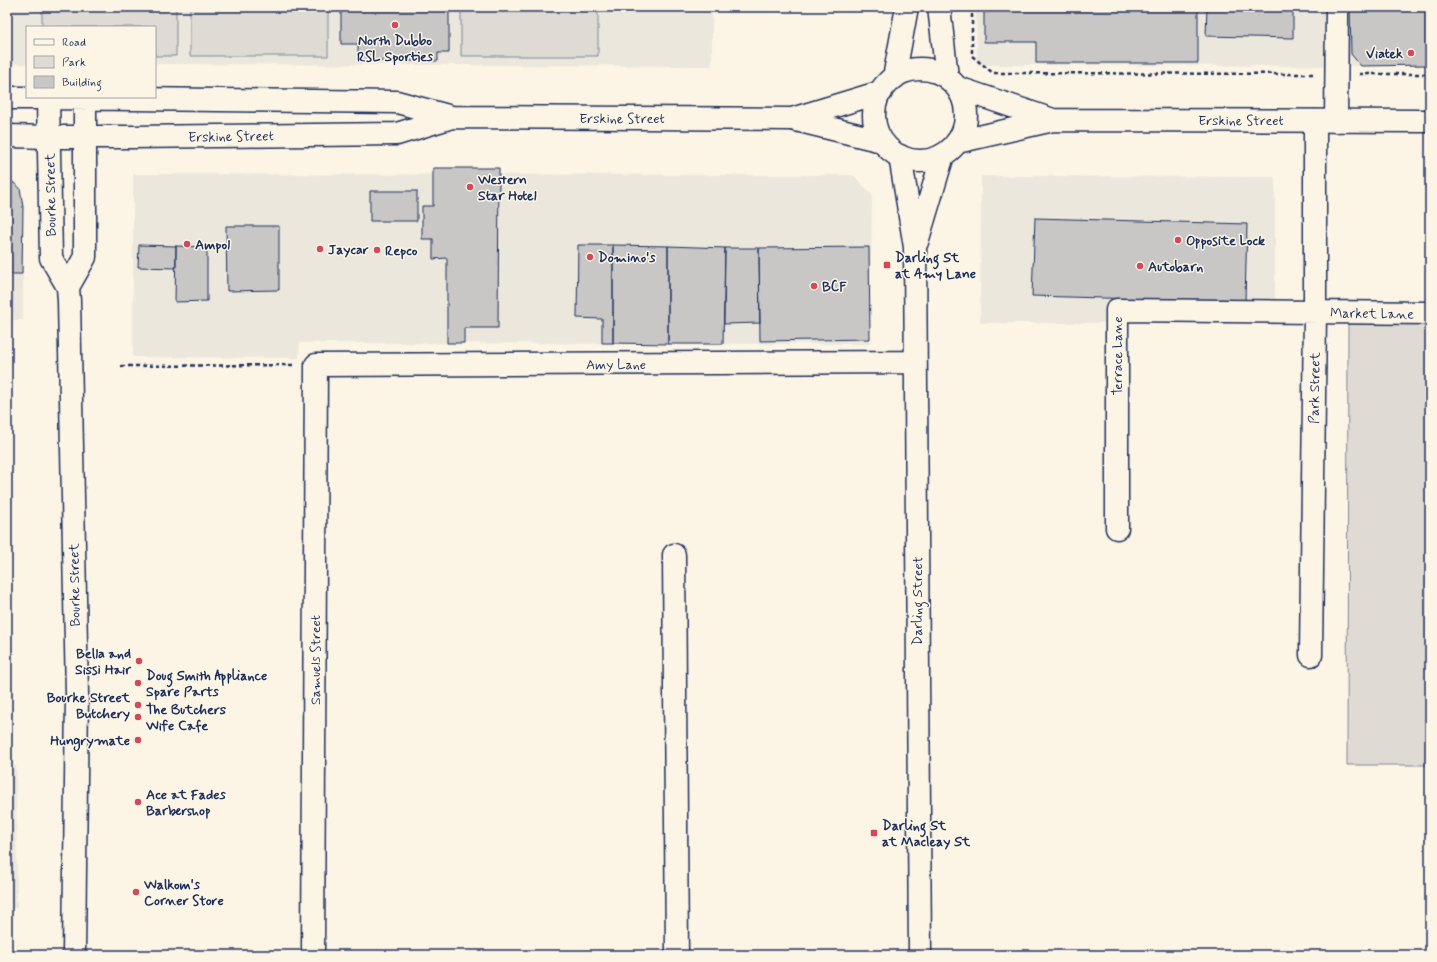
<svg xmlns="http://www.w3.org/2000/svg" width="1437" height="962" font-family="Mynerve,sans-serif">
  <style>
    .built { fill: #ece7dc }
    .green { fill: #dfdbd4; stroke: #7d8599 }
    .building { fill: #c8c7c6; stroke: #1b2f5e }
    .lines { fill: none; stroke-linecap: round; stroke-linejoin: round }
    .minor-casing { stroke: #1b2f5e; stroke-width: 25 }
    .major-casing { stroke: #1b2f5e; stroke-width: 25 }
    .highway-casing { stroke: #1b2f5e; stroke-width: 25 }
    .path { stroke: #1b2f5e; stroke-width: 2.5; stroke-dasharray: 4 3; stroke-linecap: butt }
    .minor { stroke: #fcf5e5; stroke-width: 22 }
    .major { stroke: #fcf5e5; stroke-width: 22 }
    .highway { stroke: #fcf5e5; stroke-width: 22 }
    .poi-dot { fill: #d1495b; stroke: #fcf5e5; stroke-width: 1.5 }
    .labels { text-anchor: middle; stroke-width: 3; stroke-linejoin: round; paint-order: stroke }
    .poi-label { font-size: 14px; font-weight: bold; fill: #1b2f5e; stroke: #fcf5e5; text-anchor: start }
    .street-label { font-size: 14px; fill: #1b2f5e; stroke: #fcf5e5 }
  </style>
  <rect width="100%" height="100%" fill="#fcf5e5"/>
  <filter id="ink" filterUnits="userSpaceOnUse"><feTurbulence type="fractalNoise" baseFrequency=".025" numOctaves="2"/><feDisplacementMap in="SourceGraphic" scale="8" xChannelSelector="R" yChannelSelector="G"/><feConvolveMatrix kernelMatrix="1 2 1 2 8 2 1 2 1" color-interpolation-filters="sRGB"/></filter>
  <g filter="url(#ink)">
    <path class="built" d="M7,7H712V66L155,64V27H27V64H7Z
      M976,7H1430V66L977,65Z
      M133,174L853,175L872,194L870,344L300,343L299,358L133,357Z
      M981,176L1275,177V302L1106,301V323H980Z
      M7,177L16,182L22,193L23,209V320H7Z
      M7,766H16L17,908H7Z"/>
    <path class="green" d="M42,7H176V56H155V27H42Z
      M190,7H328V56H190Z
      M461,7H598V56H461Z
      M1348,324H1430V765H1347Z"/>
    <path class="building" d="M341,7H449V53H438V61H358V44H341Z
      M984,7H1198V63H1036V42H984Z
      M1207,7L1271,9V7H1293V38L1206,36Z
      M1350,7H1426V65L1361,66L1351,54Z
      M1426,7H1430V65H1426Z
      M433,168H499L498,328H464V343H447V258L433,259V239H422V206H433Z
      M7,180H10L20,188L23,207L22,274H7Z
      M370,191H417V221H370Z
      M1035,218L1247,224L1245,302L1032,296Z
      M226,226H279V290L227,291Z
      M139,245L176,246V268L138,267Z
      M578,245H613V343H602V319L577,318Z
      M613,245L668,246V344L613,343Z
      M176,246L207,247V301L175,302Z
      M668,246L725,248L723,344H668Z
      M869,247L870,339L760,341L759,248Z
      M725,248H759L760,323L724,324Z"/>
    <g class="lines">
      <defs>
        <path id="minor" d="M939,7L947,77
          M894,78L907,7
          M1336,121L1337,7
          M900,156L915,247L920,955
          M917,242L943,155
          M1117,528V310L1430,313
          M674,555L677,955
          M1311,655L1315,312V121
          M313,955L316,365L915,362"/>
        <path id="major" d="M7,98H48
          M7,136L49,137"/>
        <path id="highway" d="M874 115a46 46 0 1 1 92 0a46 46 0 1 1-92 0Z
          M958,88L1053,120
          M792,119L881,92
          M49,137H132L397,134L452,117
          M957,142L1053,120L1430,121
          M68,287L85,257V99
          M74,955L77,694L69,301L68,287L51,258L48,98L397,102L452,117L792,119L882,141"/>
      </defs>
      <use href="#minor" class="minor-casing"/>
      <use href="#major" class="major-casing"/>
      <use href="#highway" class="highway-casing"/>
      <path class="path" d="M972,7V56L993,73L1314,74
        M1359,74H1430
        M121,366L294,365"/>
      <use href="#minor" class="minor"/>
      <use href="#major" class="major"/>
      <use href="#highway" class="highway"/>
    </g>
  </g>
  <g class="poi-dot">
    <circle cx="395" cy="25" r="4"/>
    <circle cx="1411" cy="53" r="4"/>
    <circle cx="470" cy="187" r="4"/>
    <circle cx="1178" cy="240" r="4"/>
    <circle cx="187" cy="244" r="4"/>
    <circle cx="320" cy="249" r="4"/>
    <circle cx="377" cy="250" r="4"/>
    <circle cx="590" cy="257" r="4"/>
    <rect x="883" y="261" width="8" height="8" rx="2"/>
    <circle cx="1140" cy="266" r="4"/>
    <circle cx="814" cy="286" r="4"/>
    <circle cx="139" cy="661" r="4"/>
    <circle cx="138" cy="683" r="4"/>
    <circle cx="138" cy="705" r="4"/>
    <circle cx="138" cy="717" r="4"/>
    <circle cx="138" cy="740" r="4"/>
    <circle cx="138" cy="802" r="4"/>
    <rect x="870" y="829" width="8" height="8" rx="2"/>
    <circle cx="136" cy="892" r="4"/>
  </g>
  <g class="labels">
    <g class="poi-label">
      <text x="395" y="45" text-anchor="middle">North Dubbo<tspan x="395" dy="16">RSL Sporties</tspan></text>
      <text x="1403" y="58" text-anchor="end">Viatek</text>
      <text x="478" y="184">Western<tspan x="478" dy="16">Star Hotel</tspan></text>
      <text x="1186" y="245">Opposite Lock</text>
      <text x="195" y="249">Ampol</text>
      <text x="328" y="254">Jaycar</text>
      <text x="385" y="255">Repco</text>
      <text x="598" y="262">Domino's</text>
      <text x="895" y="262">Darling St<tspan x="895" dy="16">at Amy Lane</tspan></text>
      <text x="1148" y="271">Autobarn</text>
      <text x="822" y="291">BCF</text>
      <text x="131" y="658" text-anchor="end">Bella and<tspan x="131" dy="16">Sissi Hair</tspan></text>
      <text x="146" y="680">Doug Smith Appliance<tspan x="146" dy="16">Spare Parts</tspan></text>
      <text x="130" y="702" text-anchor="end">Bourke Street<tspan x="130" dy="16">Butchery</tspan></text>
      <text x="146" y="714">The Butchers<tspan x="146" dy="16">Wife Cafe</tspan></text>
      <text x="130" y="745" text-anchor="end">Hungrymate</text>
      <text x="146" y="799">Ace at Fades<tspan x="146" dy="16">Barbershop</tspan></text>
      <text x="882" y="830">Darling St<tspan x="882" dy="16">at Macleay St</tspan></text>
      <text x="144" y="889">Walkom's<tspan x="144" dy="16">Corner Store</tspan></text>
    </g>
    <g class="street-label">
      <text x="622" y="123">Erskine Street</text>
      <text x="1241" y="125">Erskine Street</text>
      <text transform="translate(231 136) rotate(-1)" y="5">Erskine Street</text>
      <text transform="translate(50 195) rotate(-91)" y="5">Bourke Street</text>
      <text transform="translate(1372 313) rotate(1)" y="5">Market Lane</text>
      <text transform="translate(1117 356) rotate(-90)" y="5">Terrace Lane</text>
      <text x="616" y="369">Amy Lane</text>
      <text transform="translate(1314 388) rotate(-89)" y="5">Park Street</text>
      <text transform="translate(74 585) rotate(-91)" y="5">Bourke Street</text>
      <text transform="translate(917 601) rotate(-90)" y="5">Darling Street</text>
      <text transform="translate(315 660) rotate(-90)" y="5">Samuels Street</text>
    </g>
  </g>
  <rect width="1437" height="962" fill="none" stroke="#fcf5e5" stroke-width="24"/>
  <rect x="12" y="12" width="1413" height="938" fill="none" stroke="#1b2f5e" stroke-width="1.5" filter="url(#ink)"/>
  <rect x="26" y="26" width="130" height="72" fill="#fcf5e5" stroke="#a2a6af"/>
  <rect x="34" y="39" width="20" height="6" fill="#fcf5e5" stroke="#a2a6af"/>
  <text x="62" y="46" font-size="12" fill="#1b2f5e">Road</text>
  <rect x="34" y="56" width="20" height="12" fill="#dfdbd4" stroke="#a2a6af"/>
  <text x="62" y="66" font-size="12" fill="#1b2f5e">Park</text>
  <rect x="34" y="76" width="20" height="12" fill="#c8c7c6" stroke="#a2a6af"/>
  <text x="62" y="86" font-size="12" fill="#1b2f5e">Building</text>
</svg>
